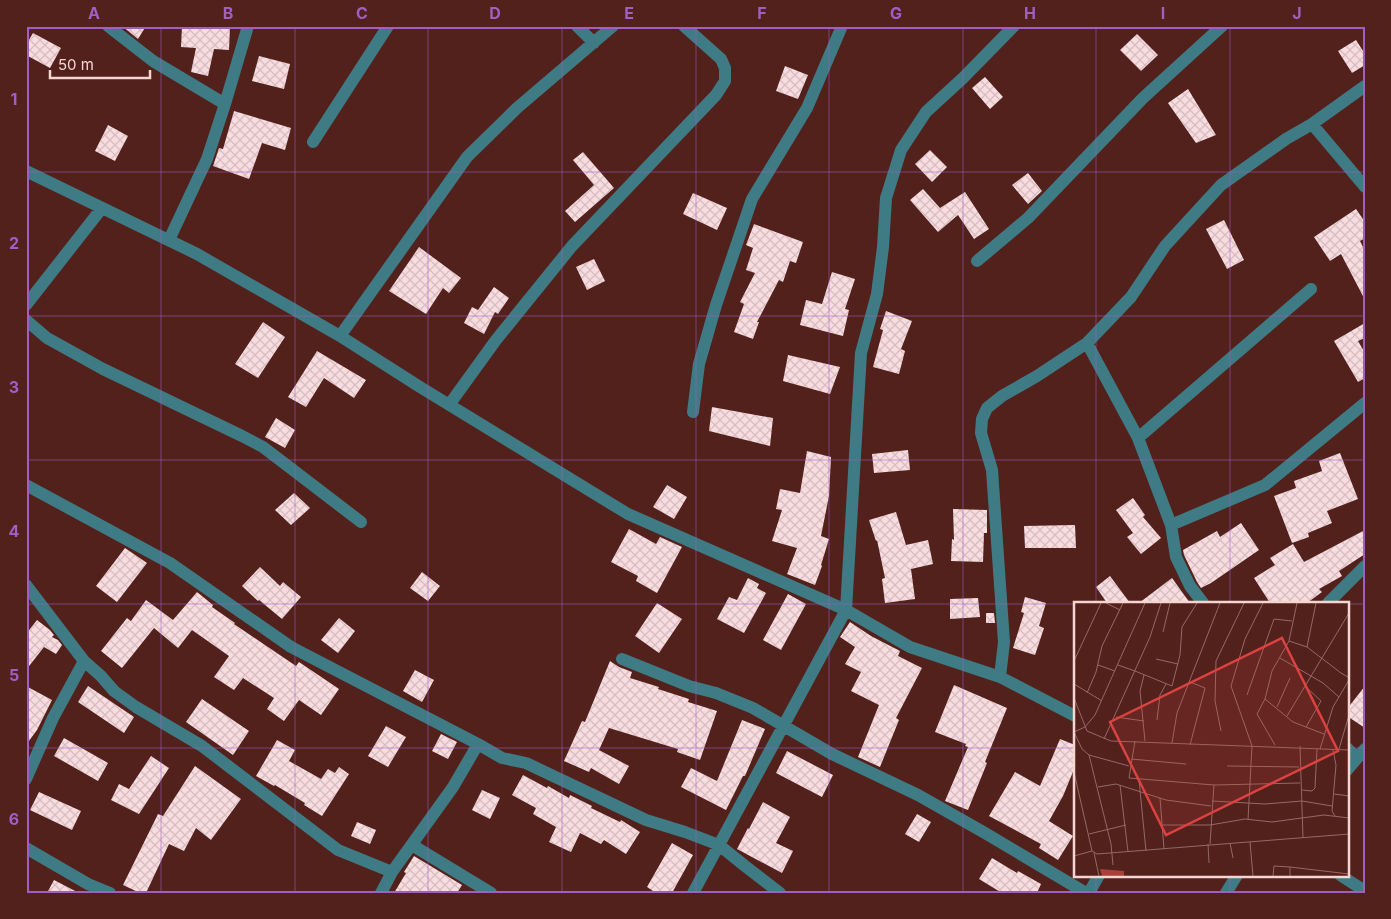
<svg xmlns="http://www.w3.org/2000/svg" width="1391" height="919" font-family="Inter,sans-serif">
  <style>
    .building { fill: url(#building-cross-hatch) }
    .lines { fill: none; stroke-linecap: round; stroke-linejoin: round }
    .minor { stroke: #3f7b84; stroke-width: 12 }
    .grid { fill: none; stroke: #a05fc4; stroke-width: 1; stroke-opacity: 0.55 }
    .inset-road { fill: none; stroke: #946964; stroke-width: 1 }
    .view { fill: #db4241; fill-opacity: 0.15; stroke: #db4241; stroke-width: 2.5 }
    .inset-edge { fill: none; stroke: #f6d5d0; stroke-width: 2.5 }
    .neatline { fill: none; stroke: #a05fc4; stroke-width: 2 }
    .grid-label { font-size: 16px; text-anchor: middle; font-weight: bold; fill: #a05fc4 }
  </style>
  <defs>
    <pattern id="building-cross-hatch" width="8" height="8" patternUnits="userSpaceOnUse" patternTransform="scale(1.25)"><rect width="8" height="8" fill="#f8dce0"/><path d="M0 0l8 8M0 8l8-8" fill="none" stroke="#d5bdc0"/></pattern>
  </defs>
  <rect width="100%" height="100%" fill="#53211c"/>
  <path class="building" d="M122,26H146L138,39Z
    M182,26L230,27L229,50L214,49L208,76L191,72L196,48L181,47Z
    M33,33L61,48L50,68L26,55V45Z
    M1137,34L1158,55L1141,71L1120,50Z
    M1356,40L1365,54V65L1352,73L1338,51Z
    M259,56L290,64L284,89L252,81Z
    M785,66L808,75L798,99L776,91Z
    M985,77L1003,97L990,109L972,88Z
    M1188,89L1216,135L1196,143L1168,103Z
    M234,111L291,128L285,150L262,143L249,179L213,166L219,148L223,149Z
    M108,125L128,136L115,161L95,151Z
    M930,150L947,167L932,182L915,164Z
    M583,152L614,188L575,222L565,211L594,185L573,160Z
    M1028,173L1042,191L1028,204L1012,185Z
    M923,189L940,208L965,192L989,229L974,239L958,215L938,232L910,200Z
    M693,193L727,208L717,230L683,214Z
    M1356,209L1365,222V238L1360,241L1365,251V300L1341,254L1330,261L1314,237Z
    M1224,220L1244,260L1227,269L1206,229Z
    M754,224L803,242L796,263L790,261L783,282L779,280L757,322H759L753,339L734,332L744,304L740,302L755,273L746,270L753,248L746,245Z
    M419,247L461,278L449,293L443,288L426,314L389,291Z
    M594,259L605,281L587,290L576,267Z
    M832,272L855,279L845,309L849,310L843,336L800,325L806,300L822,304Z
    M494,287L509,298L498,314L495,312L484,334L464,323L472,307L478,310Z
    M886,311L912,321L901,349L905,351L899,374L873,367L883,330L880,329Z
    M263,322L285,337L258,378L235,364Z
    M1365,323V338L1358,341L1365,353V378L1358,382L1334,341Z
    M317,351L366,380L354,398L324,378L306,407L288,397Z
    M788,355L840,367L830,394L783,381Z
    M712,407L773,418L770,446L709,431Z
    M276,418L295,430L285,448L265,437Z
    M908,450L910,470L874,473L872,454Z
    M807,451L831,457L829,496L821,536L829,539L821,565L822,566L815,585L787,574L797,548L772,541L782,510L776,509L780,489L800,493Z
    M1340,453L1358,499L1327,511L1332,523L1308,533L1309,537L1292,543L1274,496L1296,488L1294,481L1322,471L1319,461Z
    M667,485L687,497L674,519L653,507Z
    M294,493L310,508L291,525L275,510Z
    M1133,498L1145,515L1143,517L1161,538L1141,554L1127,537L1133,533L1116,510Z
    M953,509L987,510V533H984L983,562L951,561L952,539L954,540Z
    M896,512L906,545L928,540L933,564L911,569L915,599L885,603L882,579L885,578L877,540L876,541L869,520Z
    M1241,523L1259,550L1211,583L1201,588L1197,582L1184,555L1183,550L1217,531L1220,537Z
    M1075,525L1076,548H1025L1024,526Z
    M629,529L656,544L660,537L682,547L657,593L636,581L638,576L611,562Z
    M1365,530V554L1339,571L1342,576L1319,589L1322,592L1307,603H1270L1254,578L1275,565L1270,558L1293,544L1304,562Z
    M125,548L147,563L117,602L96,586Z
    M260,567L280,586L283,582L301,597L282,619L259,600L258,601L242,586Z
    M422,572L440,586L428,601L410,588Z
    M1110,576L1130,603H1107L1096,587Z
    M748,578L759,584L757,588L766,593L744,633L717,619L729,597L737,600Z
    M1172,578L1190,603H1139Z
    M197,592L213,605L212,607L235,623L234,624L296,666L299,662L339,689L321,715L299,700L284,721L267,709L274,698L243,678L234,690L214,677L229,656L192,630L178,648L154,628L122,668L101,651L127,618L131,621L146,600L173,620Z
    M788,594L806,604L781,650L763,640Z
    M1025,597L1046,603L1039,626L1044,628L1035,655L1013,648L1024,613L1021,612Z
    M978,598L980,617L950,619V599Z
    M657,603L682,619L659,653L635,636Z
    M986,613H994L995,623H986Z
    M339,618L355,631L338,653L321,640Z
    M37,620L50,630L54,635L52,637L58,640L62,645L56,654L44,647L26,670V634Z
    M850,622L871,636L900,651L898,656L922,668L896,718L899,720L880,767L858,757L879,705L851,691L861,672L845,664L855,647L840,637Z
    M610,661L619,667L632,672L630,678L659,687L658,689L689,699L688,702L717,711L700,760L677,752L678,749L609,728L599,750L629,766L619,784L591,768L589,772L564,761L582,721L585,722Z
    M415,670L434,680L422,702L403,691Z
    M954,685L1007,708L985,762L987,763L968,810L945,801L968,747L965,746L966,744L935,732Z
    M26,686L52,700L37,730L26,745Z
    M88,686L134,717L124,733L78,702Z
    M1365,686V728L1347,716V709Z
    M202,699L249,731L233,755L186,722Z
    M742,720L765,729L745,776H743L726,810L681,787L691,768L717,781Z
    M386,726L406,737L388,767L368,756Z
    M441,734L457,742L448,759L432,751Z
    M64,738L108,763L98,781L54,756Z
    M1060,739L1075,745V767L1063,796L1049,821L1073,836L1058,860L1039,848L1041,844L989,816L1015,772L1040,786Z
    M277,740L295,750L289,761L321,779L328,769L335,773L339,767L349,774L322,816L304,805L305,803L275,785L274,786L256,776Z
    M787,751L833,775L822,797L776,773Z
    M151,756L169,768L139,814L111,800L119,784L129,789Z
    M195,766L241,799L211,840L196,828L184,851L169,844L146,893H140L123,885L158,814L163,816Z
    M523,775L547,788L548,786L569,798L570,795L592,806L591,808L620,822L621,820L640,832L626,854L604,840L601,844L580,833L571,852L549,842L556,827L533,814L536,808L512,795Z
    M482,790L500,798L490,819L472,810Z
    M39,792L81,811L72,830L30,810Z
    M763,802L790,817L776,843L793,851L782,873L737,849L748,828L749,829Z
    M917,814L931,822L919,842L905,834Z
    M357,822L376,830L370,844L351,836Z
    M672,843L693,855L672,893H656L647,887Z
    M414,856L462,885L457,893H394L406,873L404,872Z
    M992,858L1017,873L1018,871L1041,884L1037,893H1002L979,879Z
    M54,880L79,893H47Z"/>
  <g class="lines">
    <path class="minor" d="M108,26L153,61L225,104
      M577,26L594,43
      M1312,124L1365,187
      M313,142L388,26
      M26,171L197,254L340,336L420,387L628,514L846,610L910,647L1000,677L1075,716
      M169,240L207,159L225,104L248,26
      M977,261L1028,218L1143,98L1222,26
      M26,305L102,208
      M26,320L47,338L103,369L242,436L263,447L361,522
      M340,336L467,157L517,108L613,26
      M1087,343L1131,297L1165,246L1221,185L1286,139L1312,124L1365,86
      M449,405L496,340L572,246L716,95L725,81V68L721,59L684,26
      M693,412L699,364L716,305L752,199L807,108L842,26
      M1138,438L1311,289
      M26,485L170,563L291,647L478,744
      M1171,525L1265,485L1365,403
      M26,585L84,661L101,676L114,691L136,707L202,746L338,850L392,872
      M1328,603L1365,566
      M622,659L689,686L716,693L753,708L832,754L918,795L985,833L1086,893
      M1000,677L1004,642L992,470L981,433L982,419L987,408L1002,396L1037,376L1087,343L1138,438L1171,525L1176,557L1190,586L1203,603
      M1347,748L1357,758
      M1347,770L1365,749
      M26,779L53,718L84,661
      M412,845L491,893
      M26,848L88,884L110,893
      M1340,875L1365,891
      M381,893L392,872L453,787L478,744L502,758L526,763L646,820L685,832L719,845L745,866L780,893
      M693,893L846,610L861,353L877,294L883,247L886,198L901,150L926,112L963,78L1014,26
      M1089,893L1099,875
      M1226,893L1237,875"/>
  </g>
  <path class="grid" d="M161,26V893M295,26V893M428,26V893M562,26V893M696,26V893M829,26V893M963,26V893M1096,26V603M1230,26V603M26,172H1365M26,316H1365M26,460H1365M26,604H1075M1347,604H1365M26,748H1075M1347,748H1365M1096,875V893M1230,875V893"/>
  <g transform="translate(1074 602)">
    <rect width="275" height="275" fill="#53211c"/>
    <path d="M26,267L50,269V274H28Z" fill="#aa4037"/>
    <path class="inset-road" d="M32,1L46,8M89,30L96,1M215,39L233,45L267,71L274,75L275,72M233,45L242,1M206,56L249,81L265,95M82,57L104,62M0,59L27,1M24,63L41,69M44,63L61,69M61,69L98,84L106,53L108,25L123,1M70,73L66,89L71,139M116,80L131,86L116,143M0,82L28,99M231,84L247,99L232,125M13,91L22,70L28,44L49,1M173,93L200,17L218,19M0,96L13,129L37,139L275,148M191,97L198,69L215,39L223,1M203,105L216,76M213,114L275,11M42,115L70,119M83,118L86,93L92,82M147,129L141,99L142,59L170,1M0,130L11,125L21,113L71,1M0,130L8,147L15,153L55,164M30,137L76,35L87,1M61,139L55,176L140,183M98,141L103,111L146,1M201,143L183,112L191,97L219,120L250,132M226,144L229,236M246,147L259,105L275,78M265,147L275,113M259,148L262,163L258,209L261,214M15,153L37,242L39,263M57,157L112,162M153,164L225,165M0,170L18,249L23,252L275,232M65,178L72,249M46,183L54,250M24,185L42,182L92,198L137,204M228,188L238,189L241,186L243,147M260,192L275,194M86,196L90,247M138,199L191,202L228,199L258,204M174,218L178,144L157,84L171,37L189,1M87,223H136L171,217L198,220L250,213L275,216M15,232L52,223M176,240L179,274M156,241L159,256M134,242L135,261M136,242L140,183L226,181M20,251L25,274M0,254L18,249M199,274L200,264L216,265M216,274V265L275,272"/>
    <path class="view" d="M208,36L264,149L92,233L36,120Z"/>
    <rect width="275" height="275" class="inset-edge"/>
  </g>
  <rect width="1391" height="919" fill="none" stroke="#53211c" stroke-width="55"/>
  <path d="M50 70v8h100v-8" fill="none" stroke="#f6d5d0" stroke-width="2.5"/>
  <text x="58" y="70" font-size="15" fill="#f6d5d0" stroke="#53211c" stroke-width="4" paint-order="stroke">50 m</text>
  <rect x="28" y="28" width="1336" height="864" class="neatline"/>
  <g class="grid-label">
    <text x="94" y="19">A</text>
    <text x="228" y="19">B</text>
    <text x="362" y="19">C</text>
    <text x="495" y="19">D</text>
    <text x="629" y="19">E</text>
    <text x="762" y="19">F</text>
    <text x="896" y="19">G</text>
    <text x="1030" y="19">H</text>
    <text x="1163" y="19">I</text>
    <text x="1297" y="19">J</text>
    <text x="14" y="105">1</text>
    <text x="14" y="249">2</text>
    <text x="14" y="393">3</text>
    <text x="14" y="537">4</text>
    <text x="14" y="681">5</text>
    <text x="14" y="825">6</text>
  </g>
</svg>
